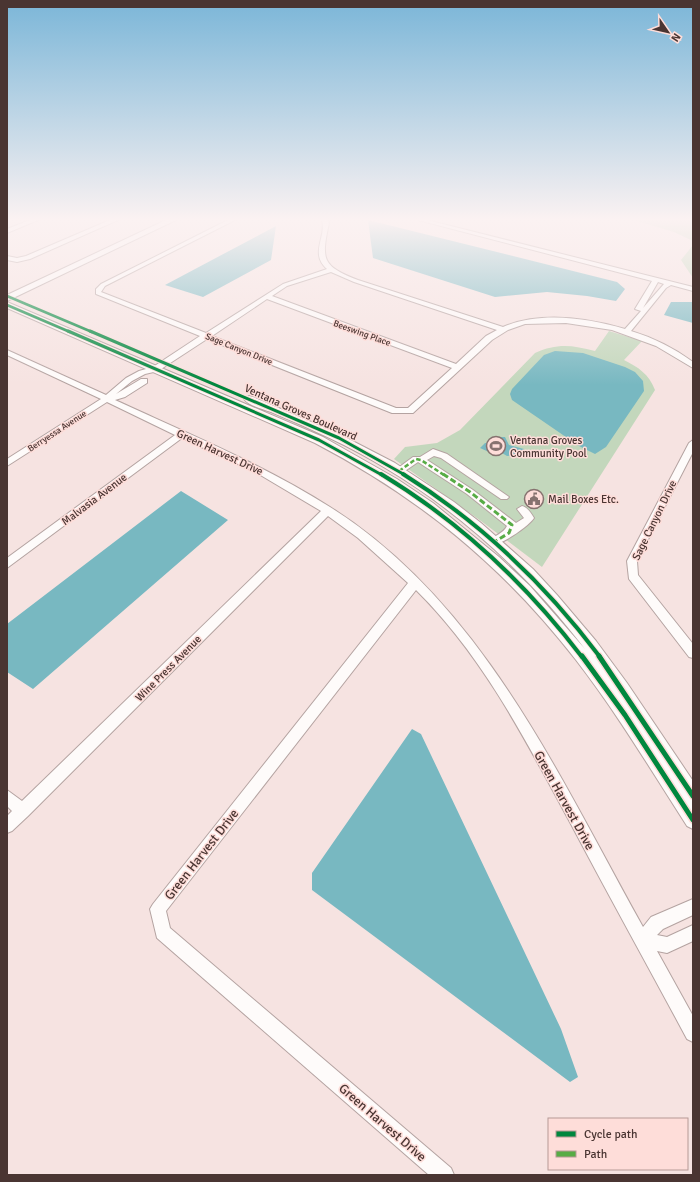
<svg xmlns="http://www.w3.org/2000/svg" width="700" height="1182" font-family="Signika,sans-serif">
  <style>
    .green { fill: #c3d7bc }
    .water { fill: #78b8c1 }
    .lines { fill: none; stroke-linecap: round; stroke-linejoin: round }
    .minor-casing { stroke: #b4a3a1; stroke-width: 2 }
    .tertiary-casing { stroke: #b4a3a1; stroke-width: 2 }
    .minor { fill: #fefbfa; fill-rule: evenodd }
    .tertiary { fill: #fefbfa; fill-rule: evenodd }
    .quiet-far1 { stroke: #57ac45; stroke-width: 2.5; stroke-dasharray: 4.5 2.5; stroke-linecap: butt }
    .quiet { stroke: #57ac45; stroke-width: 3; stroke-dasharray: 6 3; stroke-linecap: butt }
    .cycleway-far3-casing { stroke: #feddd9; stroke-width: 4 }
    .cycleway-far2-casing { stroke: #feddd9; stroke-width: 5 }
    .cycleway-far1-casing { stroke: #feddd9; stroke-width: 6 }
    .cycleway-casing { stroke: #feddd9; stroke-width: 8 }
    .cycleway-far3 { stroke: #00873e; stroke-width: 2.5 }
    .cycleway-far2 { stroke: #00873e; stroke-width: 3 }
    .cycleway-far1 { stroke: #00873e; stroke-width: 4 }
    .cycleway { stroke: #00873e; stroke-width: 5 }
    .labels { text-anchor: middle; stroke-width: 3; stroke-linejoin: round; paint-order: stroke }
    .far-street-label { font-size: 9px; fill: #4a3532; stroke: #feddd9 }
    .street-label { font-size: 11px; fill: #4a3532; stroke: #feddd9 }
    .poi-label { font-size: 11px; fill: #4a3532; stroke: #feddd9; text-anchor: start }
    .near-street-label { font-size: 13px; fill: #4a3532; stroke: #feddd9 }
  </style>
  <rect width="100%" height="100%" fill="#f6e3e1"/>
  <path class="green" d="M633,220H693V241L674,232Z
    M693,245V278L681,260Z
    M609,331L642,341L624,360C638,367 649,374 655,390L542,567L481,521L394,459L405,447L437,443L460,430L535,353C557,343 572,345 595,351Z"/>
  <path class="water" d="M368,220L617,282L625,289L616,301L587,296L547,292L495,297L373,258Z
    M276,226L271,260L203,297L165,285Z
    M671,302H693V323L664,315Z
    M555,351L583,353L625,367L635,372L643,381L644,391L606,447L595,454L579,446L512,400L510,394L512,389L544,355Z
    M497,437H505L509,445L524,449L525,454L507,456L497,450L489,452L480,448L485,443H496Z
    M181,491L228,520L33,689L7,672V624Z
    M412,729L421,734L561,1029L578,1077L570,1082L312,890V873Z"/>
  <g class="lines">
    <defs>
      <path id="minor" d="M30,220H38L7,233V229Z
        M110,220H118L30,259L17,262L7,260V256L17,258L26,256Z
        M228,220H235L105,286L101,292L206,333L283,284L327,269C309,253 327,237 322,220H328L329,223C321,260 322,266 358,280L503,327C541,311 587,318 625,329L641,311L635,309L652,281L418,220H427L693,287V291L671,285L666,288L631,331C654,338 674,348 693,362V368L656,346L612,330L566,323L525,324L508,330L492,340L413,413H392L207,339L158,371L145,374L132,381L116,394L141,379H147V383L125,397L115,400C187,433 262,464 330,507C482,603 558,775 643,927L651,917L693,899V915L663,929L657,935L667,937L693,925V941L667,953L657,951L693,1016V1042L687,1039C649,968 610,898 572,826C527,743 484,657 416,590L166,911L170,928L451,1168L454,1175H429L157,938L150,909L153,904L408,583L358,538L328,516L28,816L12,831L7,833V816L12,811L7,806V790L22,801L321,511L257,473L182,438L7,568V558L175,435L107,402L7,466V459L101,399L7,355V350L106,395L126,378L139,371L153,367L200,336L96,294V289L101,284ZM331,272L354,282L497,330L486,336L456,364L272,296L287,286ZM658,282L664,284L643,308ZM267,299L452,368L408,408H396L212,336Z
        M693,440V452L637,561L638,575L693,644V658L689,657L629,579L627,561L689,443Z
        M433,449L447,454L509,497L507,499H501L441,458L434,456L427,460L473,490L516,523L524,518L517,509L522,506C527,507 531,513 534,518C529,526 499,547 490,545L489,542C494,535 503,534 507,526L467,494L418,462L402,473H396L394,471L413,457H420Z"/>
      <path id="tertiary" d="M166,220H176L7,301V295Z
        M7,302L323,437L397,479L433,503L499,557L530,586L585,649C530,577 464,515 387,469C350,446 311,429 271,412C263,409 249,406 244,399L249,396L253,397L337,433L395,463L454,502L481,523L533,569L557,595L596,641L627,683L693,781V829L687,826C651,770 617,713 576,660C503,566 420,498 315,443L7,308Z"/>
    </defs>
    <use href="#minor" class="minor-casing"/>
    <use href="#tertiary" class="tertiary-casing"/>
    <use href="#minor" class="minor"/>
    <use href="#tertiary" class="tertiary"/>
    <path class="quiet-far1" d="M399,471L416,459L421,460L444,475"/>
    <path class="quiet" d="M443,474L470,492L512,525L509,533L494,542"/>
    <defs>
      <path id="cycleway-far3" d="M7,296L92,332
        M7,305L70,332"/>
      <path id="cycleway-far2" d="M68,331L319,440L382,475
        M90,331L339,438L405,475"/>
      <path id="cycleway-far1" d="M381,474C459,521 527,585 582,657
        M403,474C480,522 546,585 600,657"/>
      <path id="cycleway" d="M582,656L625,715L693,820
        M599,656L693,796"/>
    </defs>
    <use href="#cycleway-far3" class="cycleway-far3-casing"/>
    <use href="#cycleway-far2" class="cycleway-far2-casing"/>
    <use href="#cycleway-far1" class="cycleway-far1-casing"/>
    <use href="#cycleway" class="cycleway-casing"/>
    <use href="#cycleway-far3" class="cycleway-far3"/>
    <use href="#cycleway-far2" class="cycleway-far2"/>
    <use href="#cycleway-far1" class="cycleway-far1"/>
    <use href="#cycleway" class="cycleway"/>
  </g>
  <linearGradient id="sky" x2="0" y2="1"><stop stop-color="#7bb6d8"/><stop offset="0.57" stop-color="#fbf2f2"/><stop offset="1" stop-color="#fbf2f2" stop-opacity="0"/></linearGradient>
  <rect width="700" height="385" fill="url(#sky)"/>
  <defs>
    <symbol id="stadium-ring" viewBox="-11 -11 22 22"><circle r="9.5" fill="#feddd9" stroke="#86726f" stroke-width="1.5"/><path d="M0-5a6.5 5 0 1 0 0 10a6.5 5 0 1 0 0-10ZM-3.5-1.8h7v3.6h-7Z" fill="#86726f"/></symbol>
    <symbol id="civic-ring" viewBox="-11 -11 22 22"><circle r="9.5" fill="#feddd9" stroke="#86726f" stroke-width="1.5"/><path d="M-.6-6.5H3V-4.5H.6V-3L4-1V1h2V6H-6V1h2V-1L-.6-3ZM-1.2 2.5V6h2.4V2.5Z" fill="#86726f"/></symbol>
  </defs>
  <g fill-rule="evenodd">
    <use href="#stadium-ring" x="485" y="435" width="22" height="22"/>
    <use href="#civic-ring" x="523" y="488" width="22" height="22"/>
  </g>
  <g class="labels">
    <g class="far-street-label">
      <text transform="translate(362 333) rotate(20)" y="3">Beeswing Place</text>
      <text transform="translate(239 349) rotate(22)" y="3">Sage Canyon Drive</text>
      <text transform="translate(57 431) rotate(-33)" y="3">Berryessa Avenue</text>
    </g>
    <g class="street-label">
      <text transform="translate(301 412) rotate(24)" y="4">Ventana Groves Boulevard</text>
      <text transform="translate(220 452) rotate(25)" y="4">Green Harvest Drive</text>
      <text transform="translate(94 499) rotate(-37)" y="4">Malvasia Avenue</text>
      <text transform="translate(654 520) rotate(-64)" y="4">Sage Canyon Drive</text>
      <text transform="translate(168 668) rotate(-45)" y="4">Wine Press Avenue</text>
    </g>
    <g class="poi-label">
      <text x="510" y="444">Ventana Groves<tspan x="510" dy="13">Community Pool</tspan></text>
      <text x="548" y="503">Mail Boxes Etc.</text>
    </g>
    <g class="near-street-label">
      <text transform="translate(565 800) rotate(61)" y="5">Green Harvest Drive</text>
      <text transform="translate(201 854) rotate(-52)" y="5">Green Harvest Drive</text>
      <text transform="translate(383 1122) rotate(41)" y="5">Green Harvest Drive</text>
    </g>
  </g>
  <rect width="700" height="1182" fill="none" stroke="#4a3532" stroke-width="16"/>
  <rect x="548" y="1118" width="140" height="52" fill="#feddd9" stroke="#b69a96"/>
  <rect x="556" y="1131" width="20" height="6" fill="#00873e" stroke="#b69a96"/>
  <text x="584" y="1138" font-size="12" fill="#4a3532">Cycle path</text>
  <rect x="556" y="1151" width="20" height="6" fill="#57ac45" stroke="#b69a96"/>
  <text x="584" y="1158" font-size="12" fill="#4a3532">Path</text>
  <g transform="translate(668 32) rotate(124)" stroke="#feddd9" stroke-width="3" paint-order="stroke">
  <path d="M0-3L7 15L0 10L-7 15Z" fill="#4a3532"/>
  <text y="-6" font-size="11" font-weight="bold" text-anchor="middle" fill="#4a3532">N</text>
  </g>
</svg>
